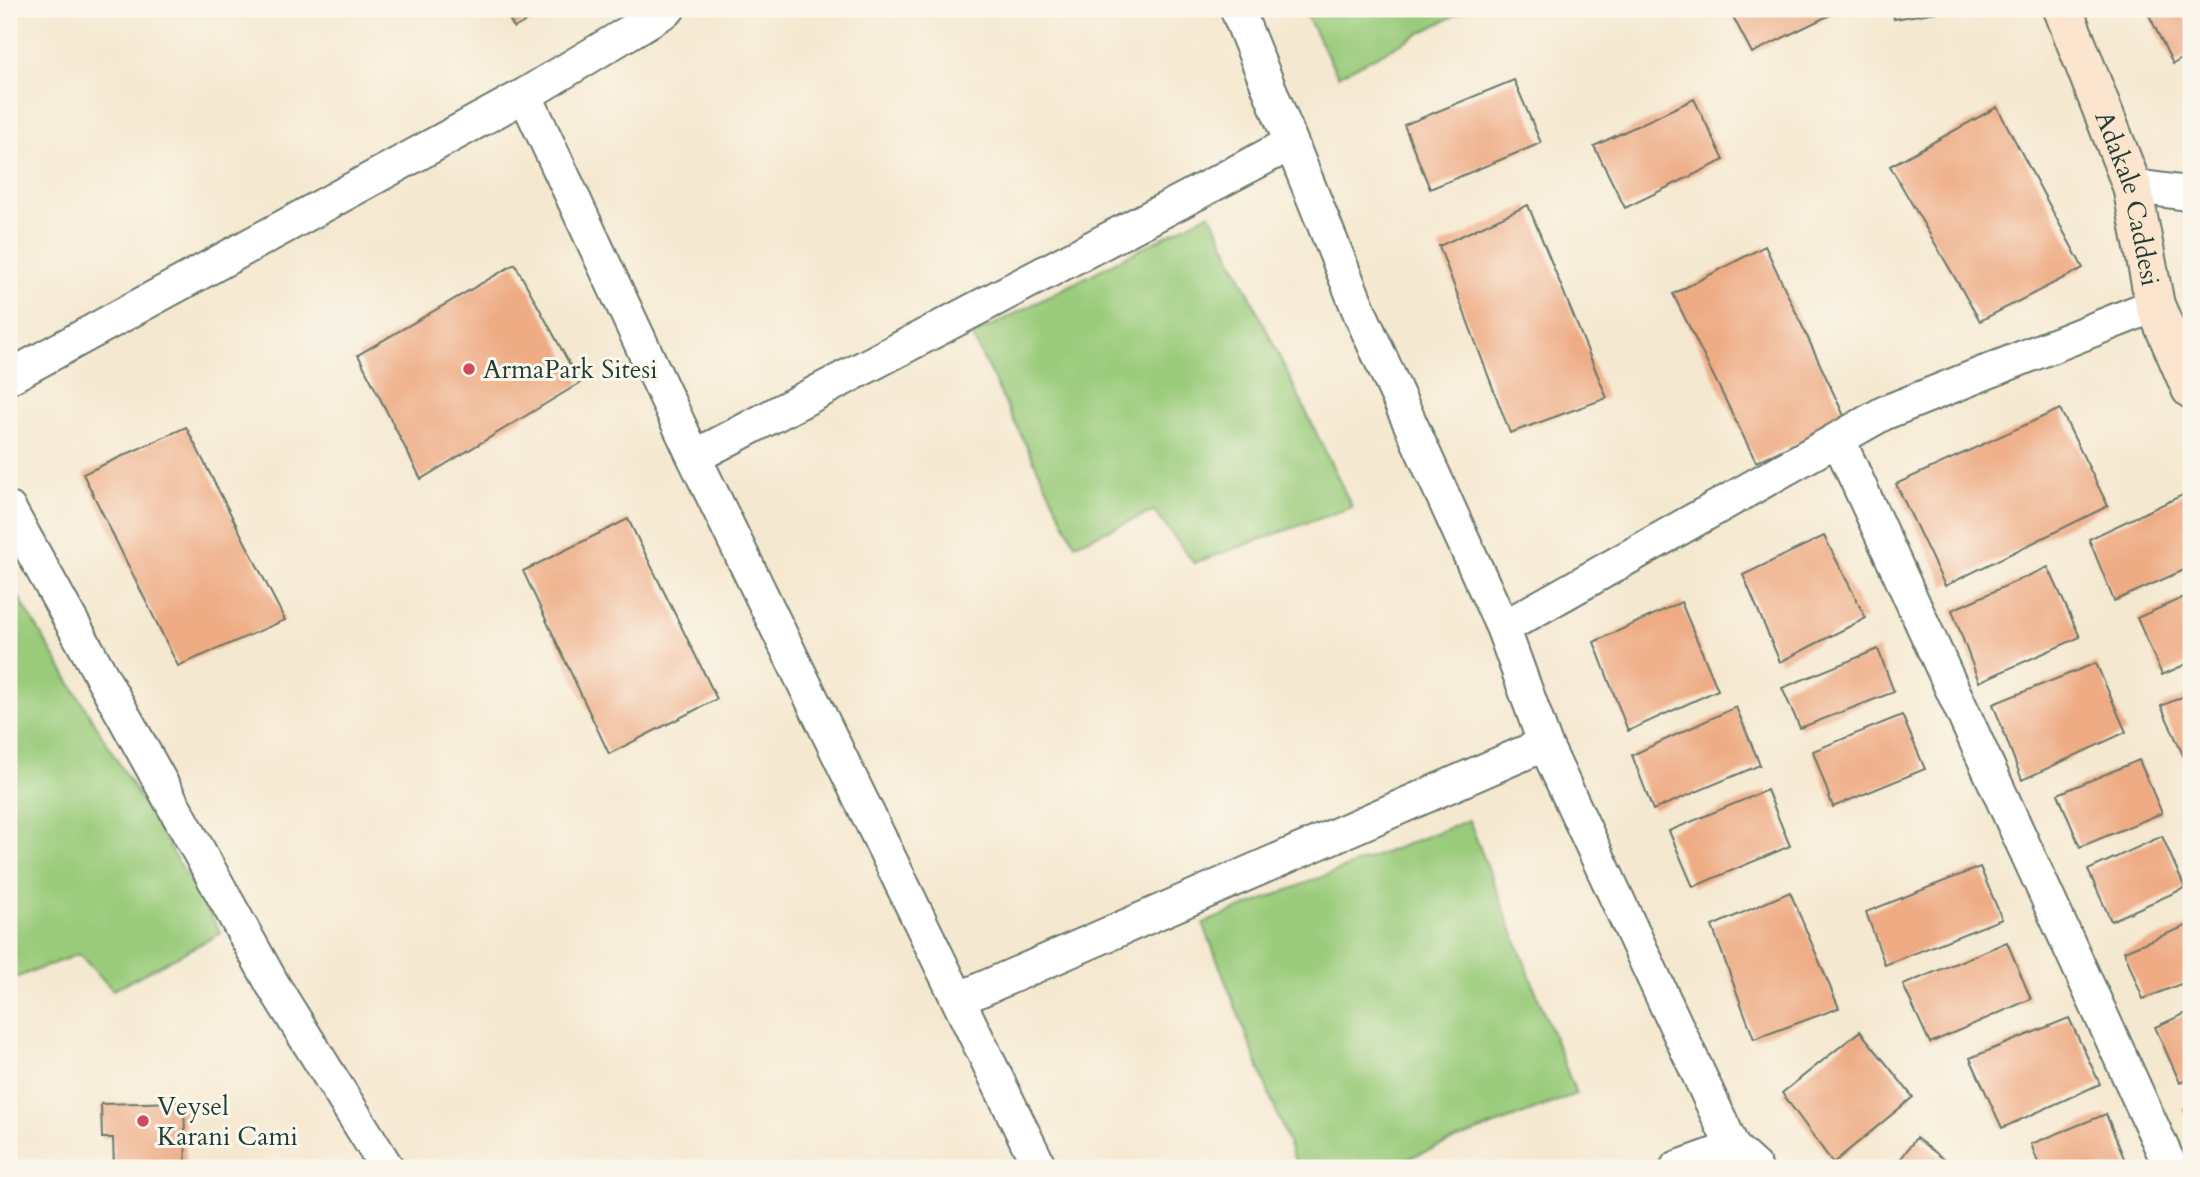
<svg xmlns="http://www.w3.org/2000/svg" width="2200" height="1177" font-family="Cardo,serif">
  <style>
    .green { fill: #9acb7a; stroke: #5c8457; stroke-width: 2 }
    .building { fill: #eeab84 }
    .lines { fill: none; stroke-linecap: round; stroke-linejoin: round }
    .street-casing { stroke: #6a796b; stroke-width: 37 }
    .secondary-casing { stroke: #6a796b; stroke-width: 42 }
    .street { stroke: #fff; stroke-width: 33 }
    .secondary { stroke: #fbe5cf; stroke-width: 38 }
    .poi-dot { fill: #d1495b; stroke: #fbf7ec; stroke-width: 2.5 }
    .labels { text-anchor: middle; stroke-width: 6; stroke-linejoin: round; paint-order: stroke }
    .street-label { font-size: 26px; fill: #1f3d34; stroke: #fbf7ec }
    .poi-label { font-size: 26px; fill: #1f3d34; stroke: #fbf7ec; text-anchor: start }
  </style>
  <rect width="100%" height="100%" fill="#fbf7ec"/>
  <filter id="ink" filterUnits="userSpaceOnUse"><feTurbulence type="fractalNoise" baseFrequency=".0143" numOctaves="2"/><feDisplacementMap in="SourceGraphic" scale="14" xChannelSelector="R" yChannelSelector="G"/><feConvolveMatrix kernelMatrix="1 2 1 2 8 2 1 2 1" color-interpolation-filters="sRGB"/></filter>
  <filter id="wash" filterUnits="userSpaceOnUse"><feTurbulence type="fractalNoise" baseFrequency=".00686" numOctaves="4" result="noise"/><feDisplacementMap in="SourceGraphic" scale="28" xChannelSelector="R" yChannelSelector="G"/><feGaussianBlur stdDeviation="1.57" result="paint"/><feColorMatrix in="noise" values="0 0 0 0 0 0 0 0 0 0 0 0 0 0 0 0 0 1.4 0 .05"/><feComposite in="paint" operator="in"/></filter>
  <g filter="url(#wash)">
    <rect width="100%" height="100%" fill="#f5e8d0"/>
    <path class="green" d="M1303,9H1467L1338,76Z
      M1210,213L1352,507L1194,563L1154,511L1075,544L972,336Z
      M9,581L221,933L113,990L79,954L9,980Z
      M1469,820L1576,1094L1382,1168H1298L1203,923Z"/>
    <g id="blocks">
      <path class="building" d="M504,9H548L514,28Z
        M1729,9H1829L1832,14L1752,53Z
        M1892,9H1949V10L1894,19Z
        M2146,9H2191V53L2173,64Z
        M1514,80L1541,143L1430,189L1404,125Z
        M1694,99L1724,160L1625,208L1594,146Z
        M1997,107L2083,268L1980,321L1890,166Z
        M1528,205L1607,398L1510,433L1439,246Z
        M1765,246L1846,420L1756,462L1673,294Z
        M515,264L580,383L421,479L358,355Z
        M2060,409L2108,506L1945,586L1896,484Z
        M186,427L285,620L178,666L83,474Z
        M2191,491V567L2114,601L2089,539Z
        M628,519L717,699L609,754L523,571Z
        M1824,536L1866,618L1780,662L1743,575Z
        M2048,567L2080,637L1979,682L1952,610Z
        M2191,594V662L2162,675L2137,618Z
        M1681,602L1718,690L1628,731L1594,642Z
        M1878,649L1894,692L1800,728L1782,688Z
        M2096,663L2126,732L2022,780L1993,704Z
        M2191,693V762L2187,764L2161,706Z
        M1736,707L1760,765L1653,810L1632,755Z
        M1902,715L1925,769L1833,807L1813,751Z
        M2139,760L2162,813L2080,847L2058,794Z
        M1767,790L1790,846L1693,887L1669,831Z
        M2162,836L2185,888L2111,921L2088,870Z
        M1980,867L2002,919L1885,965L1866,912Z
        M1790,892L1839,1008L1754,1039L1712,926Z
        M2191,924V980L2143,999L2124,951Z
        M2007,942L2031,999L1930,1043L1903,985Z
        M2191,1011V1078L2180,1083L2155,1027Z
        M2069,1018L2100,1084L2002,1128L1970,1058Z
        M1860,1031L1913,1097L1833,1163L1782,1093Z
        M184,1102L186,1168H114L113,1138H102L101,1104Z
        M2191,1107V1127L2184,1110Z
        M2106,1114L2128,1168H2040L2031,1144Z
        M1916,1138L1956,1168H1894Z"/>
    </g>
  </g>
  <g filter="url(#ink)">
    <use href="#blocks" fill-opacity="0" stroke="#6a796b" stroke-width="2"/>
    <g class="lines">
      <defs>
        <path id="street" d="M1237,9L1360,313L1503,628L1545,744L1733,1148L1755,1168
          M525,95L694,457L1040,1168
          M2132,186L2191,194
          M9,377L525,95L668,9
          M1838,439L2171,1168
          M694,457L1290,144
          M9,509L273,985L387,1168
          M1503,628L1884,413L2155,305
          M959,999L1545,744
          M1677,1168L1733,1148"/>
        <g id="secondary">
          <path id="s1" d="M2063,9L2132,186L2155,305L2191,389"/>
        </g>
      </defs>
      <use href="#street" class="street-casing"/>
      <use href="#secondary" class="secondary-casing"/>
      <use href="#street" class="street"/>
      <use href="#secondary" class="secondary"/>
    </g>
  </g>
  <g class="poi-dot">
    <circle cx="469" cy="369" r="7"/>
    <circle cx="143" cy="1121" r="7"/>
  </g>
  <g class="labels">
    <g class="street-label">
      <text dy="9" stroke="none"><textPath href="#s1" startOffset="201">Adakale Caddesi</textPath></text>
    </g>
    <g class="poi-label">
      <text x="483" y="378">ArmaPark Sitesi</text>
      <text x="157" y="1115">Veysel<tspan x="157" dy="30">Karani Cami</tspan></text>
    </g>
  </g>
  <rect width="2200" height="1177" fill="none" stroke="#fbf7ec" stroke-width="35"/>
</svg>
